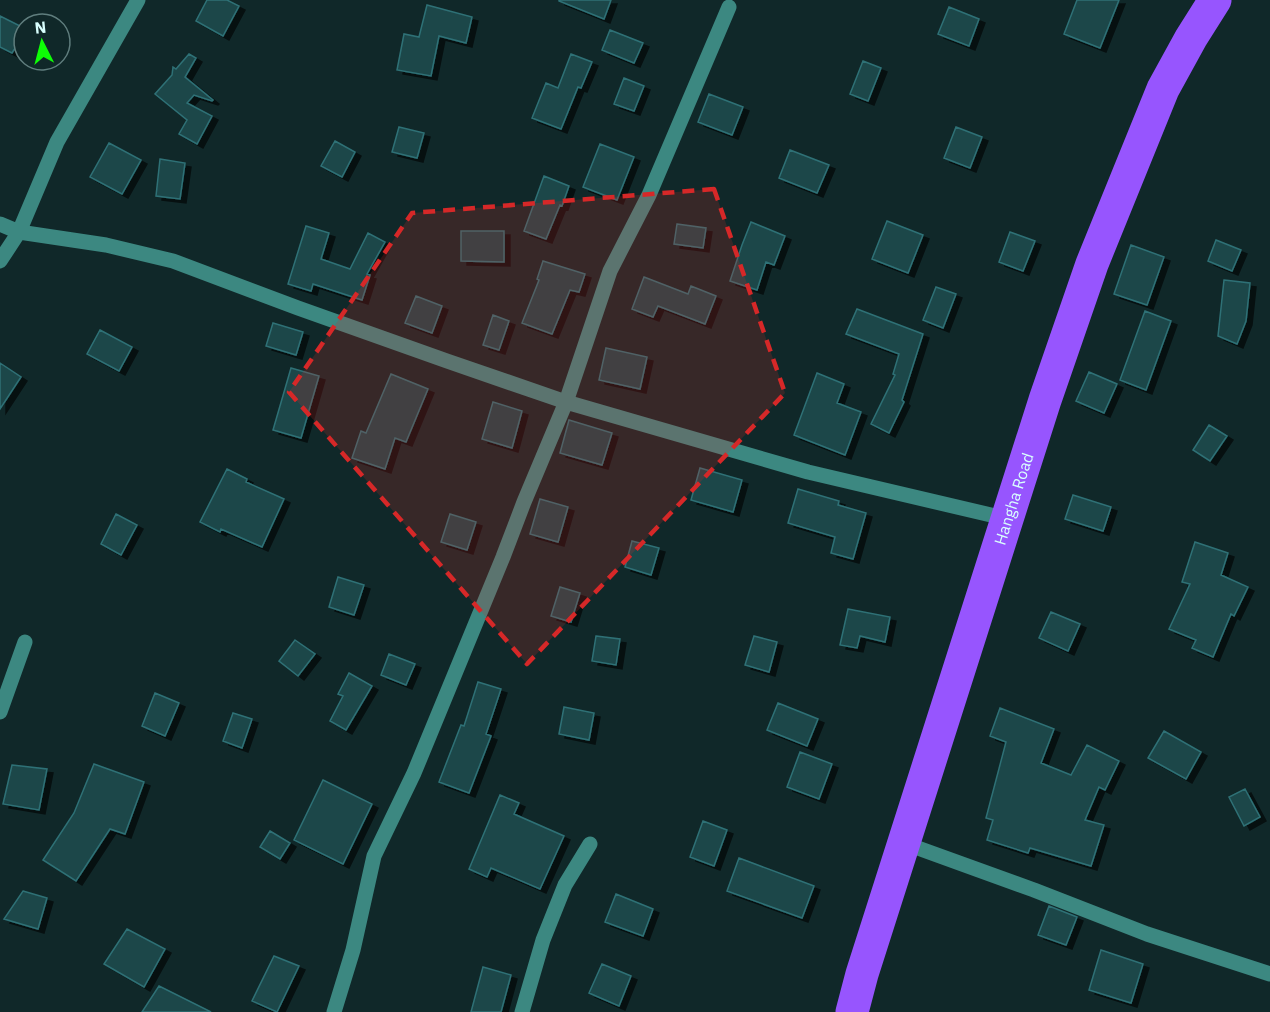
<svg xmlns="http://www.w3.org/2000/svg" width="1270" height="1012" font-family="'IBM Plex Sans',sans-serif">
  <style>
    .building { fill: #1d474a; stroke: #2f7176; stroke-width: 1.5; filter: url(#shadow) }
    .lines { fill: none; stroke-linecap: round; stroke-linejoin: round }
    .minor { stroke: #3c8881; stroke-width: 15 }
    .highway { stroke: #9755fe; stroke-width: 33 }
    .marked { fill: #d62828; fill-opacity: 0.2; stroke: #d62828; stroke-width: 4.5; stroke-dasharray: 12 8; stroke-linejoin: round }
    .labels { text-anchor: middle; stroke-width: 4.5; stroke-linejoin: round; paint-order: stroke }
    .street-label { font-size: 16px; fill: #d9fffe; stroke: #102829 }
  </style>
  <defs>
    <filter id="shadow"><feDropShadow dx="6" dy="4" stdDeviation="0" flood-color="#0009"/></filter>
  </defs>
  <rect width="100%" height="100%" fill="#102829"/>
  <path class="building" d="M207,0H227L239,6L223,36L196,21Z
    M559,0H611L604,19L559,1Z
    M1077,0H1119L1100,48L1064,34Z
    M427,5L472,17L466,43L439,36L431,76L397,70L404,34L419,37Z
    M949,7L979,19L969,46L938,34Z
    M0,16L24,28V34L12,53L0,47Z
    M610,30L643,43L634,63L602,50Z
    M189,54L196,58L185,77L213,100L212,101L194,95L187,103L212,116L197,144L179,134L187,120L155,94L172,75L173,67L176,69Z
    M571,54L592,62L581,88L578,87L561,129L532,118L546,83L558,88Z
    M863,61L881,68L868,101L850,94Z
    M624,78L644,86L634,111L614,104Z
    M709,94L743,107L732,135L698,122Z
    M399,127L424,133L417,158L392,152Z
    M956,127L982,137L970,168L944,158Z
    M335,141L355,152L342,177L321,166Z
    M109,143L141,160L122,194L90,177Z
    M600,144L634,157L617,200L583,187Z
    M790,150L829,165L817,193L779,178Z
    M160,159L185,163L180,199L156,196Z
    M544,176L569,186L562,206L560,205L546,239L524,231Z
    M887,221L923,235L908,273L872,259Z
    M751,222L785,236L774,265L766,262L757,290L730,281L742,245Z
    M677,224L706,228L703,248L674,244Z
    M306,226L329,233L321,259L350,269L368,233L385,242L367,274L370,275L362,300L313,284L311,291L288,284Z
    M461,231H504V262L461,261Z
    M1010,232L1035,241L1023,271L999,262Z
    M1216,240L1241,250L1232,271L1208,261Z
    M1131,245L1164,257L1147,305L1114,294Z
    M543,261L585,274L579,292L570,290L552,334L522,323L539,280L537,279Z
    M644,277L688,294L691,286L716,296L705,324L658,306L653,317L632,309Z
    M1224,280L1250,283L1246,321L1237,344L1218,336Z
    M936,287L956,294L943,328L923,320Z
    M416,296L442,306L432,333L405,323Z
    M857,309L923,334L902,400L904,402L889,433L871,424L895,375L893,374L899,354L846,334Z
    M1145,311L1171,321L1146,390L1120,380Z
    M493,315L509,321L499,350L483,345Z
    M273,323L303,332L296,355L266,346Z
    M100,330L132,347L119,371L87,354Z
    M606,348L647,357L640,389L599,380Z
    M0,363L21,377L0,409Z
    M291,368L319,376L301,438L273,430Z
    M1089,372L1117,384L1104,413L1076,401Z
    M817,373L844,384L837,403L861,412L845,455L794,435Z
    M391,374L428,389L406,442L395,438L385,469L352,458L361,431L366,433Z
    M493,402L522,411L512,448L482,439Z
    M569,420L612,433L602,465L560,453Z
    M1209,425L1227,436L1210,461L1193,450Z
    M700,468L742,480L733,512L691,500Z
    M227,469L247,479L246,482L284,499L262,547L221,529L220,532L200,522Z
    M798,489L839,501L838,505L866,513L853,559L831,553L835,537L788,523Z
    M1073,495L1111,507L1103,531L1065,519Z
    M540,499L568,507L558,542L530,534Z
    M116,514L137,525L121,555L101,544Z
    M450,514L476,522L467,550L441,542Z
    M632,541L659,548L651,575L625,567Z
    M1195,542L1228,553L1221,575L1248,587L1234,616L1231,614L1213,657L1192,648L1196,640L1169,629L1190,584L1182,582Z
    M338,577L364,585L354,615L329,607Z
    M560,587L580,593L571,622L551,616Z
    M848,609L890,617L885,642L860,636L857,648L840,645Z
    M1051,612L1080,624L1068,651L1039,638Z
    M596,636L620,639L616,665L592,661Z
    M754,636L777,642L769,672L745,665Z
    M295,640L315,654L298,676L279,661Z
    M389,654L415,664L406,685L381,675Z
    M349,673L372,686L346,730L330,721L343,696L338,694Z
    M478,682L501,689L486,734L491,736L469,793L439,782L461,725L464,726Z
    M155,693L179,703L165,736L142,726Z
    M778,703L818,719L807,746L767,730Z
    M564,707L594,713L589,740L559,734Z
    M1000,708L1054,729L1041,763L1071,775L1087,745L1119,761L1105,790L1099,787L1085,820L1104,825L1091,866L1030,848L1028,853L987,840L993,820L986,818L1006,742L990,736Z
    M233,713L252,719L242,748L223,741Z
    M1164,731L1201,752L1186,779L1148,758Z
    M800,752L832,764L819,799L787,787Z
    M94,764L144,782L125,834L110,829L76,881L43,860L74,813Z
    M12,765L47,769L39,810L3,804Z
    M323,780L372,804L343,864L294,840Z
    M1245,789L1260,817L1244,826L1229,797Z
    M500,795L519,803L514,814L564,836L540,889L491,868L487,877L469,869Z
    M703,821L727,830L714,866L690,857Z
    M270,831L290,843L280,859L260,847Z
    M739,858L814,886L802,918L727,891Z
    M23,891L47,898L38,929L4,919Z
    M616,894L653,909L643,936L605,922Z
    M1049,906L1077,917L1066,945L1038,935Z
    M127,929L165,949L144,987L104,964Z
    M1101,950L1143,964L1131,1003L1089,990Z
    M274,956L299,966L277,1012L252,1001Z
    M602,964L631,976L619,1006L589,993Z
    M483,967L511,975L501,1012H471Z
    M159,986L211,1012H142Z"/>
  <g class="lines">
    <path class="minor" d="M0,224L19,232L106,245L173,261L298,308L447,361L566,402L808,472L1008,519
      M0,261L19,232L57,142L138,0
      M0,712L25,642
      M904,843L1034,890L1147,934L1270,974
      M334,1012L353,950L374,856L414,773L503,557L524,502L566,402L610,271L649,195L729,7
      M522,1012L543,940L565,885L590,844"/>
    <path class="highway" id="s1" d="M852,1012L862,974L1045,400L1092,264L1163,89L1191,38L1215,0"/>
  </g>
  <path class="marked" d="M714,189L785,393L527,664L289,392L412,213Z"/>
  <g class="labels">
    <g class="street-label">
      <text dy="6" stroke="none"><textPath href="#s1" startOffset="538">Hangha Road</textPath></text>
    </g>
  </g>
  <g transform="translate(42 42) rotate(354)"><circle r="28" fill="#102829" stroke="#607e7e" stroke-width="1.5"/>
  <path d="M0-4.5L10 22L0 15L-10 22Z" fill="#0efd06"/>
  <text y="-9" font-size="16" font-weight="bold" text-anchor="middle" fill="#d9fffe">N</text>
  </g>
</svg>
